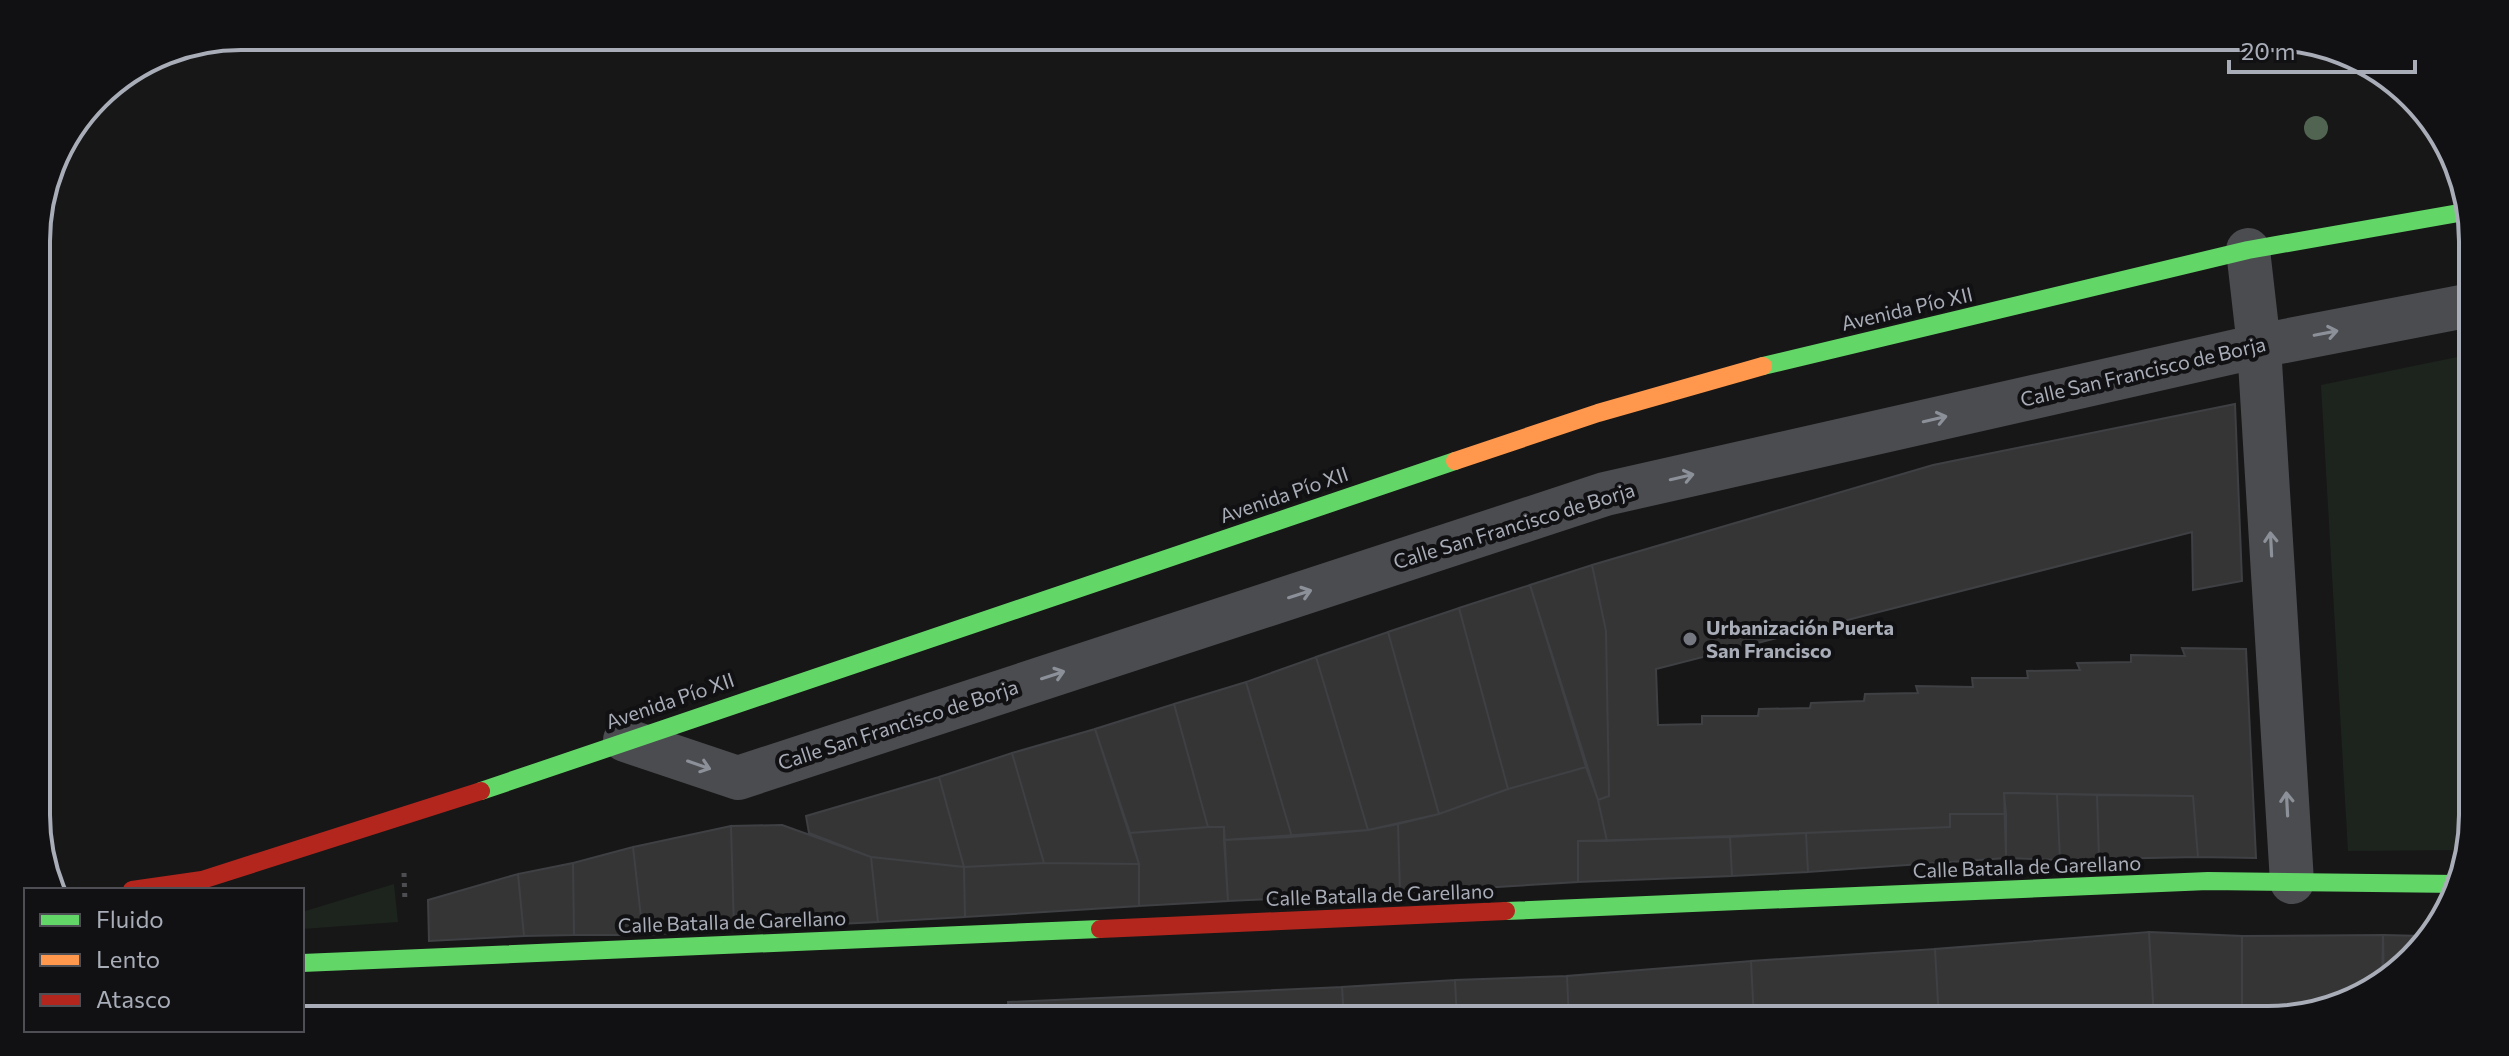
<svg xmlns="http://www.w3.org/2000/svg" width="2509" height="1056" font-family="Commissioner,sans-serif">
  <style>
    .green { fill: #1d241e }
    .building { fill: #353536; stroke: #3f4043; stroke-width: 2 }
    .lines { fill: none; stroke-linecap: round; stroke-linejoin: round }
    .path { stroke: #4d4e52; stroke-width: 5; stroke-dasharray: 4 6; stroke-linecap: butt }
    .street { stroke: #4b4c50; stroke-width: 44 }
    .fast { stroke: #63d668; stroke-width: 18 }
    .slow { stroke: #ff974d; stroke-width: 18 }
    .jam { stroke: #b3261e; stroke-width: 18 }
    .tree { fill: #506451 }
    .oneway { stroke: #8c9099 }
    .poi-dot { fill: #757880; stroke: #111113; stroke-width: 3 }
    .labels { text-anchor: middle; stroke-width: 8; stroke-linejoin: round; paint-order: stroke }
    .street-label { font-size: 20px; fill: #a8adb8; stroke: #111113 }
    .poi-label { font-size: 20px; font-weight: bold; fill: #a8adb8; stroke: #111113; text-anchor: start }
    .rim { fill: none; stroke: #a8adb8; stroke-width: 4 }
  </style>
  <rect width="100%" height="100%" fill="#171717"/>
  <path class="green" d="M2472,354L2473,815L2466,850L2348,851L2321,385Z
    M394,884L398,922L302,929V912Z"/>
  <path class="building" d="M2235,404L2242,581L2193,590L2192,532L1656,669L1658,725L1702,724V716H1758L1759,709L1810,708L1811,703L1864,701L1865,694L1918,693L1916,686L1973,687L1972,678H2028L2027,671L2080,670L2077,663L2131,662V655L2185,656L2182,648L2246,649L2256,858L2198,857L2193,796L2004,793L2006,814H1950V827L1607,841L1598,800L1609,796L1606,631L1592,565L1933,465Z
    M1592,565L1606,631L1609,796L1598,800L1530,585Z
    M1530,585L1586,767L1508,789L1459,608Z
    M1459,608L1508,789L1439,814L1388,632Z
    M1388,632L1439,814L1368,830L1316,657Z
    M1316,657L1368,830L1292,837L1246,682Z
    M1246,682L1292,837L1224,840V827H1208L1174,704Z
    M1174,704L1208,827L1130,833L1095,729Z
    M1095,729L1139,864L1044,863L1012,753Z
    M1012,753L1044,863L964,867L939,777Z
    M1586,767L1598,800L1607,841H1578V882L1400,893L1398,824L1439,814L1508,789Z
    M939,777L964,867L871,857L809,833L806,816Z
    M2004,793L2057,794L2060,860L2006,858Z
    M2057,794L2097,795L2099,859L2060,860Z
    M2097,795L2193,796L2198,857L2099,859Z
    M1950,814H2006V858L1808,872L1806,833L1950,827Z
    M1398,824L1400,893L1228,901L1224,840L1368,830Z
    M782,825L871,857L878,922L734,929L731,826Z
    M731,826L734,929L643,935L633,847Z
    M1208,827H1224L1228,901L1139,906V864L1130,833Z
    M1806,833L1808,872L1732,876L1730,837Z
    M1730,837L1732,876L1578,882V841Z
    M633,847L643,935H574L573,863Z
    M871,857L964,867L965,917L878,922Z
    M573,863L574,935L524,936L518,874Z
    M1044,863L1139,864V906L965,917L964,867Z
    M518,874L524,936L429,941L428,900Z
    M2149,932L2154,1020H1939L1935,949Z
    M2149,932L2242,936V1020H2154Z
    M2383,935L2382,985L2281,1020H2242V936Z
    M2383,935L2422,936L2384,984Z
    M1935,949L1939,1020H1754L1751,961Z
    M1751,961L1754,1020H1569L1567,976Z
    M1567,976L1569,1020H1457L1455,980Z
    M1455,980L1457,1020H1344L1342,987Z
    M1342,987L1344,1020H1009L1008,1002Z
    M930,1009L931,1020H561Z"/>
  <g class="lines">
    <path class="path" d="M404,873L405,903"/>
    <path class="street" d="M2248,250L2259,346L2292,882
      M625,740L738,778L1605,494L2259,346L2471,305"/>
    <path class="fast" d="M1763,366L2248,250L2470,211
      M481,791L1455,461
      M1506,911L2208,881L2459,884
      M302,963L1100,929"/>
    <path class="slow" d="M1455,461L1598,413L1763,366"/>
    <path class="jam" d="M132,890L202,880L481,791
      M1100,929L1506,911"/>
  </g>
  <circle class="tree" cx="2316" cy="128" r="12"/>
  <defs><path id="oneway-shaft" d="M-6 0H5M1.5-3L5.5 0L1.5 3" fill="none" stroke-width="1.6" stroke-linecap="round" stroke-linejoin="round" transform="scale(2)"/></defs>
  <g class="oneway">
    <use href="#oneway-shaft" transform="translate(2326 333) rotate(-11)"/>
    <use href="#oneway-shaft" transform="translate(1935 419) rotate(-13)"/>
    <use href="#oneway-shaft" transform="translate(1682 477) rotate(-13)"/>
    <use href="#oneway-shaft" transform="translate(2271 544) rotate(-93)"/>
    <use href="#oneway-shaft" transform="translate(1300 594) rotate(-18)"/>
    <use href="#oneway-shaft" transform="translate(1053 675) rotate(-18)"/>
    <use href="#oneway-shaft" transform="translate(699 765) rotate(19)"/>
    <use href="#oneway-shaft" transform="translate(2287 804) rotate(-93)"/>
  </g>
  <circle class="poi-dot" cx="1690" cy="639" r="8"/>
  <g class="labels">
    <g class="street-label">
      <text transform="translate(1907 309) rotate(-13)" y="7">Avenida Pío XII</text>
      <text transform="translate(2143 372) rotate(-13)" y="7">Calle San Francisco de Borja</text>
      <text transform="translate(1284 495) rotate(-19)" y="7">Avenida Pío XII</text>
      <text transform="translate(1514 526) rotate(-17)" y="7">Calle San Francisco de Borja</text>
      <text transform="translate(670 701) rotate(-19)" y="7">Avenida Pío XII</text>
      <text transform="translate(898 725) rotate(-18)" y="7">Calle San Francisco de Borja</text>
      <text transform="translate(2027 867) rotate(-2)" y="7">Calle Batalla de Garellano</text>
      <text transform="translate(1380 895) rotate(-2)" y="7">Calle Batalla de Garellano</text>
      <text transform="translate(732 922) rotate(-2)" y="7">Calle Batalla de Garellano</text>
    </g>
    <g class="poi-label">
      <text x="1706" y="635">Urbanización Puerta<tspan x="1706" dy="23">San Francisco</tspan></text>
    </g>
  </g>
  <path d="M0 0H2509V1056H0ZM241 50H2268A191 191 0 0 1 2459 241V815A191 191 0 0 1 2268 1006H241A191 191 0 0 1 50 815V241A191 191 0 0 1 241 50Z" fill="#111113" fill-rule="evenodd"/>
  <path class="rim" d="M241 50H2268A191 191 0 0 1 2459 241V815A191 191 0 0 1 2268 1006H241A191 191 0 0 1 50 815V241A191 191 0 0 1 241 50Z"/>
  <rect x="24" y="888" width="280" height="144" fill="#111113" stroke="#4d4f55" stroke-width="2"/>
  <rect x="40" y="914" width="40" height="12" fill="#63d668" stroke="#4d4f55" stroke-width="2"/>
  <text x="96" y="928" font-size="24" fill="#a8adb8">Fluido</text>
  <rect x="40" y="954" width="40" height="12" fill="#ff974d" stroke="#4d4f55" stroke-width="2"/>
  <text x="96" y="968" font-size="24" fill="#a8adb8">Lento</text>
  <rect x="40" y="994" width="40" height="12" fill="#b3261e" stroke="#4d4f55" stroke-width="2"/>
  <text x="96" y="1008" font-size="24" fill="#a8adb8">Atasco</text>
  <path d="M2229 60v12h186v-12" fill="none" stroke="#a8adb8" stroke-width="4"/>
  <text x="2241" y="60" font-size="24" fill="#a8adb8" stroke="#111113" stroke-width="6" paint-order="stroke">20 m</text>
</svg>
